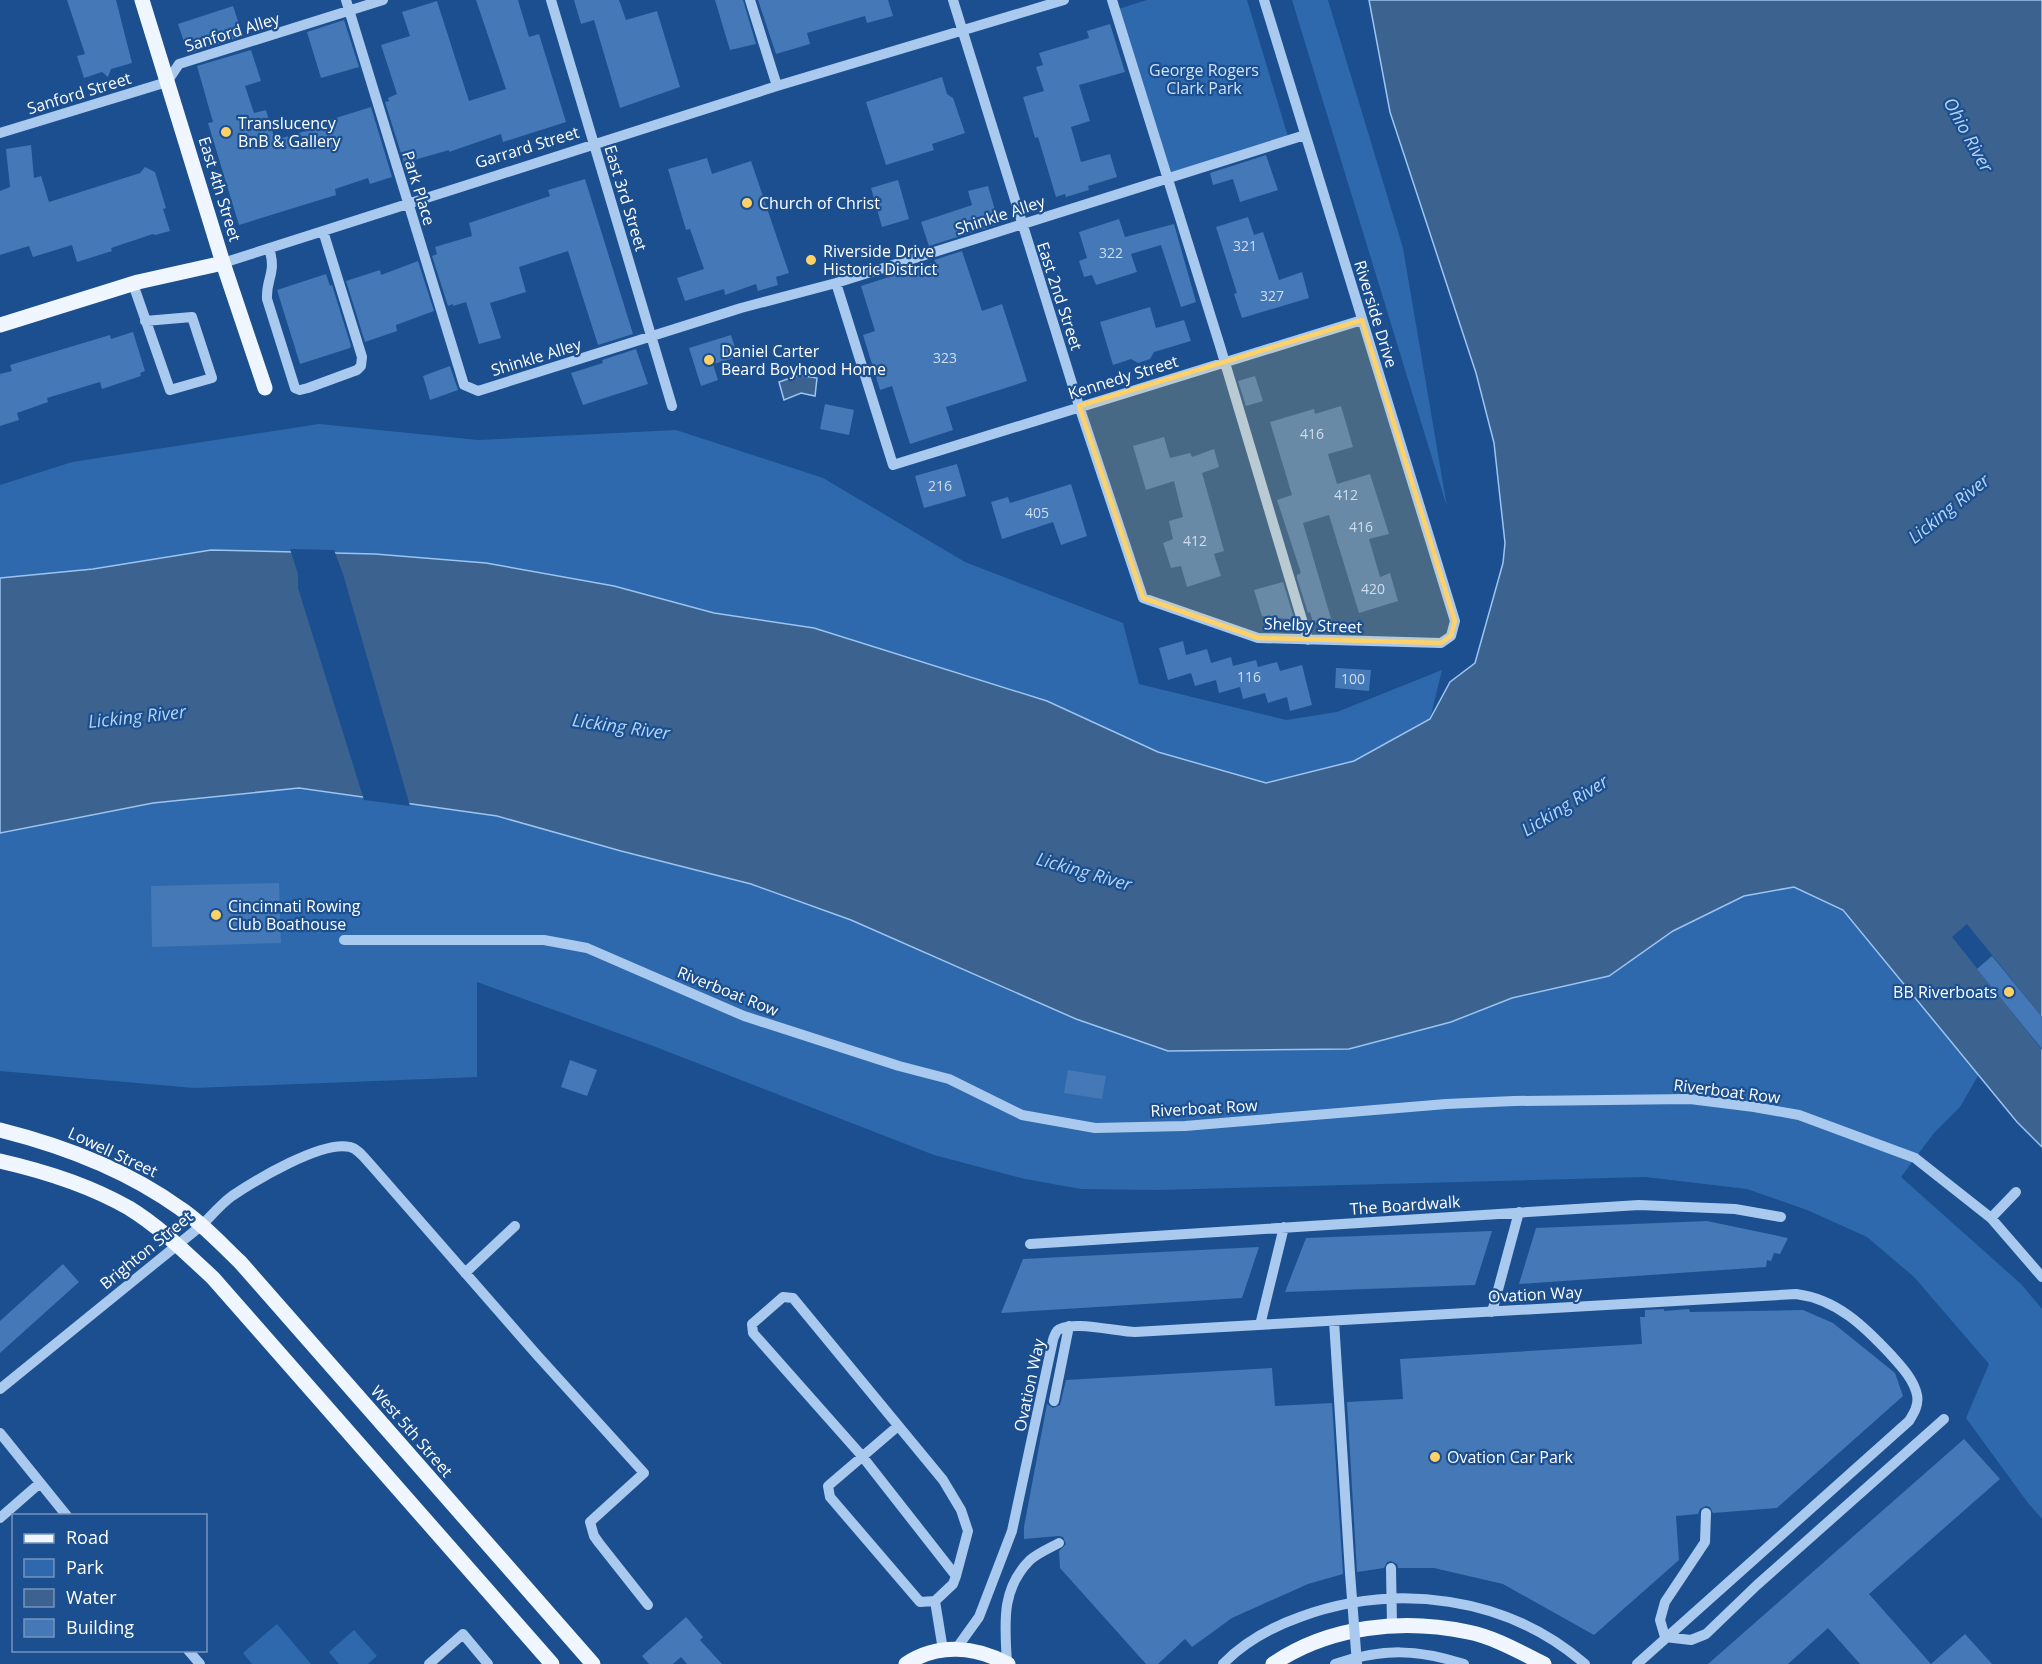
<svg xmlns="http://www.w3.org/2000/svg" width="2042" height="1664" font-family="'Open Sans',sans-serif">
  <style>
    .green { fill: #2e69ad }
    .water { fill: #3c6290; stroke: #9cc4f0; stroke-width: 1.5 }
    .pier { fill: #1b4f8f }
    .building { fill: #4478b7 }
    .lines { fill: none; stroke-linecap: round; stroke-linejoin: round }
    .minor { stroke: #a9c9ee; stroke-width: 10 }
    .major { stroke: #f0f6ff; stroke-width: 15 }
    .minor-bridge { stroke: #a9c9ee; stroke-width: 10 }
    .marked { fill: #ffd166; fill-opacity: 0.2; stroke: #ffd166; stroke-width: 4.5; stroke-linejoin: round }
    .poi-dot { fill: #ffd166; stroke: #1b4f8f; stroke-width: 2 }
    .labels { text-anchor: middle; stroke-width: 4.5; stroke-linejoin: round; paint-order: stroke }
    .number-label { font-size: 14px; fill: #d0dded }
    .street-label { font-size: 16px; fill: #fff; stroke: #1b4f8f }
    .park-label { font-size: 16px; fill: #cfe3fa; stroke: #1b4f8f }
    .poi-label { font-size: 16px; fill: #fff; stroke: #1b4f8f; text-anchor: start }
    .water-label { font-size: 18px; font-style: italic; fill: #b5d3f5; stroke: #1b4f8f }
  </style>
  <rect width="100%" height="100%" fill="#1b4f8f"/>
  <path class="green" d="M1147,0H1247L1289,140L1168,177L1115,10Z
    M1292,0H1328L1403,248L1447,507Z
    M319,424L478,440L676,430L823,478L965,562L1123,623L1139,684L1286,720L1337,712L1442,670L1430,719L1354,761L1266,783L1158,752L1047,701L814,628L714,613L614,586L486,563L375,554L211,550L93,569L0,578V485L72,462Z
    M299,788L497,816L621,851L751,884L851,920L1076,1019L1168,1051L1349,1049L1451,1022L1512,998L1609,976L1673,931L1744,896L1794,887L1843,910L1979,1074L1960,1107L1934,1133L1901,1177L2021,1284L2042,1309V1519L2028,1503L1966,1418L1989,1364L1914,1277L1867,1237L1807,1210L1747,1189L1645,1177L1157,1190L1081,1189L1025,1179L934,1155L648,1044L477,982V1077L194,1088L0,1071V833L153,803Z
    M277,1624L311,1664H252L243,1653Z
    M354,1630L377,1656L368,1664H339L329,1652Z"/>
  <path class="water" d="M1369,0H2042V1147L2017,1122L1843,910L1794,887L1744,896L1673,931L1609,976L1512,998L1451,1022L1349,1049L1168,1051L1076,1019L851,920L751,884L621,851L497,816L299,788L153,803L0,833V578L93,569L211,550L375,554L486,563L614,586L714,613L814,628L1047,701L1158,752L1266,783L1354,761L1430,719L1450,682L1475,663L1503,563L1505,543L1494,443L1476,373L1390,112Z
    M799,375L817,378L815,396L801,393L784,400L779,382Z"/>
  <path class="pier" d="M290,549L334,550L343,574L410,806L364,800L298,588V574Z
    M1967,924L2042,1017V1050L1952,937Z"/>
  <path class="building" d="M67,0H116L132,63L111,69L108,77L102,72L84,78L77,56L85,54Z
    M476,0H518L529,37L539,34L566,122L503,142L501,134L449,152V150L404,163L385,102L389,101L388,98L397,94L381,45L410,36L402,12L437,1L469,101L506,89Z
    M574,0H619L626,20L657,11L680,87L620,108L594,20L581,24Z
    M715,0H743L756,44L730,50Z
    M758,0H888L893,16L867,23L865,16L807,33L810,44L776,54Z
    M233,6L243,36L193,52L192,49L187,51L178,24Z
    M344,20L359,67L321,78L307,32Z
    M1110,24L1125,72L1079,85L1090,121L1071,127L1081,162L1110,154L1117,177L1088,186L1089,190L1066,197L1065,194L1056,197L1038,137L1035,138L1023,97L1044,91L1036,67L1043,65L1039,53L1089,38L1087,31Z
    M251,50L261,81L245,86L254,113L266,110L275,140L327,125L326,121L371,107L392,177L370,184L368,178L335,189L336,195L239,225L208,123L213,122L197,66Z
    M942,77L947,94L953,98L965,133L932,144L934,150L886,165L866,102Z
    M31,145L34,178L41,176L49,202L140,173L145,167L155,172L166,208L163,209L170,231L155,235L153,234L111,248L112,251L77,262L72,245L33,257L29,246L0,255V191L10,187L6,149Z
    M1266,155L1278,190L1240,202L1233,179L1213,185L1210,173Z
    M707,158L712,174L751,161L789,273L776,277L778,285L758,291L756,284L725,295L724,289L685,301L677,278L704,269L690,229L686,230L668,169Z
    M585,179L633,334L598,345L568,251L519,267L526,292L490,303L501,338L479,344L466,302L453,306V304L448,306L432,256L437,254L435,247L472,236L469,223L550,196L548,190Z
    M898,180L909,219L882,227L871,188Z
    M988,186L999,224L929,246L921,222L972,205L968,191Z
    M1248,217L1254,235L1263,232L1279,280L1302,272L1309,298L1242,318L1234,294L1237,293L1216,227Z
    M1119,219L1125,237L1174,224L1196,302L1181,307L1161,245L1131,254L1137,272L1096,285L1092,275L1084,277L1079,261L1087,258L1079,232Z
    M962,251L982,311L1002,304L1027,381L946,407L953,430L910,444L892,386L880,390L863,335L875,331L861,286L935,262L934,260Z
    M418,261L434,311L396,325L397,331L365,342L346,281L380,270L381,275Z
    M326,274L330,286L332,285L351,346L350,348L300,364L277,290Z
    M1150,307L1156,328L1184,320L1191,341L1154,352L1150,359L1138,363L1131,359L1113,365L1100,322Z
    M133,332L145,371L140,373L141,376L102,389L100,382L47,398L48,402L17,413L19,420L0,426V374L12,371L10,365L110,335L111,339Z
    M731,335L738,357L713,364L718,380L701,386L689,348Z
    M636,349L648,384L583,405L571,373L603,363L602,360Z
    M450,366L458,390L430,400L423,376Z
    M1255,376L1263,401L1246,406L1238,381Z
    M825,404L854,410L849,435L820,429Z
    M1341,406L1353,447L1328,454L1337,484L1370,474L1389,534L1369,539L1380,577L1390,573L1398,601L1359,613L1329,515L1303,523L1332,622L1313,623L1310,612L1308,613L1297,578V575L1301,573L1277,500L1292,495L1270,422L1314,409L1315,414Z
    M1164,437L1170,458L1190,453L1192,457L1214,449L1219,467L1202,473L1224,551L1214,554L1221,576L1187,587L1181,566L1171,568L1163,543L1173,539L1169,521L1183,517L1174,481L1146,490L1133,446Z
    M957,464L966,496L924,508L915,476Z
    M1071,484L1087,536L1061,545L1053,522L1002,539L991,502L1008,497L1010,503Z
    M1283,582L1294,618L1289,619L1262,616L1254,590Z
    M1183,641L1186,655L1207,649L1211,663L1231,657L1233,666L1256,660L1258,667L1277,662L1280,671L1302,665L1312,705L1290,711L1287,697L1268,703L1265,693L1243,699L1240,687L1219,693L1216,680L1195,686L1191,673L1168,680L1159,648Z
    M1336,668L1371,670L1369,691L1335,688Z
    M279,883L281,943L152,947L151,886Z
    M1992,956L2042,1017V1049L1977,969Z
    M570,1060L597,1070L587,1096L561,1087Z
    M1068,1070L1106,1076L1102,1099L1064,1093Z
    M1707,1221L1788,1238L1780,1254L1774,1253L1771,1261L1767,1260L1766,1267L1519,1284L1536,1228Z
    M1492,1231L1475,1285L1285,1292L1306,1238Z
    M1259,1247L1242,1298L1001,1313L1023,1259Z
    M63,1264L79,1282L0,1353V1321Z
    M1664,1309V1311L1689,1309L1690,1312L1803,1310L1833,1323L1895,1373L1903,1396L1777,1508L1713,1513L1710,1507L1706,1506L1700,1509L1698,1514L1676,1516L1679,1560L1594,1635L1503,1584L1434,1568H1398L1397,1564L1391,1561L1387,1562L1384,1568L1357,1572L1347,1402L1403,1399L1400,1359L1642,1344L1640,1317H1645V1310Z
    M1272,1368L1275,1406L1332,1403L1343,1574L1308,1584L1232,1618L1192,1647L1185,1639L1158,1664H1146L1060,1568L1059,1551L1066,1544L1063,1537L1059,1536L1024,1539V1527L1047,1404L1053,1408L1060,1405L1066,1380Z
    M1964,1439L2000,1479L1869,1594L1931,1664H1860L1828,1628L1788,1664H1708Z
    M686,1617L703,1637L700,1640L722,1664H687L681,1657L673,1664H649L642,1656Z
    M1965,1634L1992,1664H1931Z"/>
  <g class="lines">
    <path class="minor" d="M346,0L464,385L478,391L741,308L836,283L1305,135
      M551,0L672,406
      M750,0L777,86
      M953,0L1079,406L1143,598L1258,638L1441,643L1451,636L1455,621L1264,0
      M1112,0L1220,346L1308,640
      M0,133L167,82L179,64L383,0
      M269,248C277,274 266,277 267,299L295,388L300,390L308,388L357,370L361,366L362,357L323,231
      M223,263L777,86L1064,0
      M836,283L893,465L1362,320
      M133,284L170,390L212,378L192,317L145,321
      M344,940H544L587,948L744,1016L899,1066L949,1079L1022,1115L1095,1128L1185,1126L1446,1104L1514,1101L1690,1099L1754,1107L1799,1115L1915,1158L1991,1218L2042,1277
      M1991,1218L2016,1192
      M1030,1244L1639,1205L1735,1209L1781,1217
      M465,1273L515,1226
      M1492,1312L1519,1212
      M1334,1321L1350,1573
      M1260,1325L1284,1227
      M0,1389L202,1225C211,1216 221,1204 232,1196C256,1180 322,1140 350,1147C359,1149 365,1159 371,1165L537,1355L644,1473L590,1522L594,1536L599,1543L648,1605
      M1054,1401L1069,1326
      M898,1426L828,1486L830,1497L920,1602L935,1601
      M0,1433L67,1516
      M0,1518L40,1483
      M1391,1568L1392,1626
      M1665,1637L1691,1640L1706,1634L1757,1585L1944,1419
      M1665,1637L1660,1620L1665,1602L1705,1542L1706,1513
      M956,1649L979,1617L1012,1531L1053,1340C1053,1339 1056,1332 1057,1331C1068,1319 1118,1332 1135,1332L1796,1294C1837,1299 1865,1327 1892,1356C1902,1367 1914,1380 1917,1395C1919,1405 1914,1413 1909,1421L1637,1664
      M188,1650L200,1664
      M943,1650L935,1601L953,1584L956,1576L862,1456L753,1333L752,1324L783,1297L793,1298L943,1480L961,1510L968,1531L956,1576
      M429,1664L463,1634L488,1664
      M1007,1664C1005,1625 1000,1590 1030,1560C1038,1553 1050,1548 1059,1543
      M1223,1664C1244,1642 1272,1627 1300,1617C1396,1582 1507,1596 1585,1664
      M1335,1664C1383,1648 1417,1649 1464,1664"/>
    <path class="major" d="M142,0L223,263L265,388
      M0,325L138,282L223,263
      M0,1130C64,1146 127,1170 181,1209C203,1224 221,1244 240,1262L593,1664
      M0,1161C44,1171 89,1185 129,1208C160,1227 187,1254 213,1278L552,1664
      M906,1664C938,1643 975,1646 1008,1664
      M1273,1664C1329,1626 1402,1618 1468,1632C1494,1637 1520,1652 1544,1664"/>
    <path class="minor-bridge" d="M1350,1573L1357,1664"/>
  </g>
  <path class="marked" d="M1362,320L1455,621L1451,636L1441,643L1258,638L1143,598L1079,406Z"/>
  <g class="poi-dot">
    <circle cx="226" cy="132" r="6"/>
    <circle cx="747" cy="203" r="6"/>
    <circle cx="811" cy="260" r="6"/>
    <circle cx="709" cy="360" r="6"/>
    <circle cx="216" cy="915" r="6"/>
    <circle cx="2009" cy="992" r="6"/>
    <circle cx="1435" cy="1457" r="6"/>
  </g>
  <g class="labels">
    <g class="number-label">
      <text x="1245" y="251">321</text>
      <text x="1111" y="258">322</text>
      <text x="1272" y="301">327</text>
      <text x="945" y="363">323</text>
      <text x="1312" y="439">416</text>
      <text x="940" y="491">216</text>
      <text x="1346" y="500">412</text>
      <text x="1037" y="518">405</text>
      <text x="1361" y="532">416</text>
      <text x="1195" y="546">412</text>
      <text x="1373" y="594">420</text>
      <text x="1249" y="682">116</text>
      <text x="1353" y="684">100</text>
    </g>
    <g class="street-label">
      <text transform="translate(232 32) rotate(-17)" y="6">Sanford Alley</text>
      <text transform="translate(79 93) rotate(-17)" y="6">Sanford Street</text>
      <text transform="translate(527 147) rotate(-17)" y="6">Garrard Street</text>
      <text transform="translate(419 188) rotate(73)" y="6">Park Place</text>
      <text transform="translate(220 189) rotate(73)" y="6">East 4th Street</text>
      <text transform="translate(626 198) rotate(73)" y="6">East 3rd Street</text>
      <text transform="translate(1000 215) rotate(-18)" y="6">Shinkle Alley</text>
      <text transform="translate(1060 296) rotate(72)" y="6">East 2nd Street</text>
      <text transform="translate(1376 314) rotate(73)" y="6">Riverside Drive</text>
      <text transform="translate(536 357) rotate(-17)" y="6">Shinkle Alley</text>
      <text transform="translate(1123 377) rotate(-17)" y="6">Kennedy Street</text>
      <text transform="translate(1313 625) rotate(2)" y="6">Shelby Street</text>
      <text transform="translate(728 991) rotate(22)" y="6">Riverboat Row</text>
      <text transform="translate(1727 1091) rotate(7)" y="6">Riverboat Row</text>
      <text transform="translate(1204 1108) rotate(-3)" y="6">Riverboat Row</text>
      <text transform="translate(113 1152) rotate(25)" y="6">Lowell Street</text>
      <text transform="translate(1405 1205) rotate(-4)" y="6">The Boardwalk</text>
      <text transform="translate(146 1250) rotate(-39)" y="6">Brighton Street</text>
      <text transform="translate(1535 1294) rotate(-3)" y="6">Ovation Way</text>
      <text transform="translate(1029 1385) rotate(-78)" y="6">Ovation Way</text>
      <text transform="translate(412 1431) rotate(49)" y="6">West 5th Street</text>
    </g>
    <g class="park-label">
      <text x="1204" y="76">George Rogers<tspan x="1204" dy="18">Clark Park</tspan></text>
    </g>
    <g class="poi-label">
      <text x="238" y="129">Translucency<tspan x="238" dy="18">BnB &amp; Gallery</tspan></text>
      <text x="759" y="209">Church of Christ</text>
      <text x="823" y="257">Riverside Drive<tspan x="823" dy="18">Historic District</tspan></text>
      <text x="721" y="357">Daniel Carter<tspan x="721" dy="18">Beard Boyhood Home</tspan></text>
      <text x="228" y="912">Cincinnati Rowing<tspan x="228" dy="18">Club Boathouse</tspan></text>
      <text x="1997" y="998" text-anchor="end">BB Riverboats</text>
      <text x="1447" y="1463">Ovation Car Park</text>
    </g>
    <g class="water-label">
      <text transform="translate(1968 135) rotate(61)" y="6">Ohio River</text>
      <text transform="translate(1949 509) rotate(-39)" y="6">Licking River</text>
      <text transform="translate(137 717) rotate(-6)" y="6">Licking River</text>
      <text transform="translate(621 727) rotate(8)" y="6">Licking River</text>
      <text transform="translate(1565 806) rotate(-32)" y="6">Licking River</text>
      <text transform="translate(1084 872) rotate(16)" y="6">Licking River</text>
    </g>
  </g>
  <rect x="12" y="1514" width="195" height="138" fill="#1b4f8f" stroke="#7695bc" stroke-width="1.5"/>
  <rect x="24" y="1534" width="30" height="9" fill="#f0f6ff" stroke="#7695bc" stroke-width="1.5"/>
  <text x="66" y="1544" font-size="18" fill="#ffffff">Road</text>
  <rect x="24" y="1559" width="30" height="18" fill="#2e69ad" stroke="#7695bc" stroke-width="1.5"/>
  <text x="66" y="1574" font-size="18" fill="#ffffff">Park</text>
  <rect x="24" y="1589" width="30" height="18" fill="#3c6290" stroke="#7695bc" stroke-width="1.5"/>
  <text x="66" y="1604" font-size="18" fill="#ffffff">Water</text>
  <rect x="24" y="1619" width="30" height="18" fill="#4478b7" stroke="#7695bc" stroke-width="1.5"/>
  <text x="66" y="1634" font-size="18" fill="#ffffff">Building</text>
</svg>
